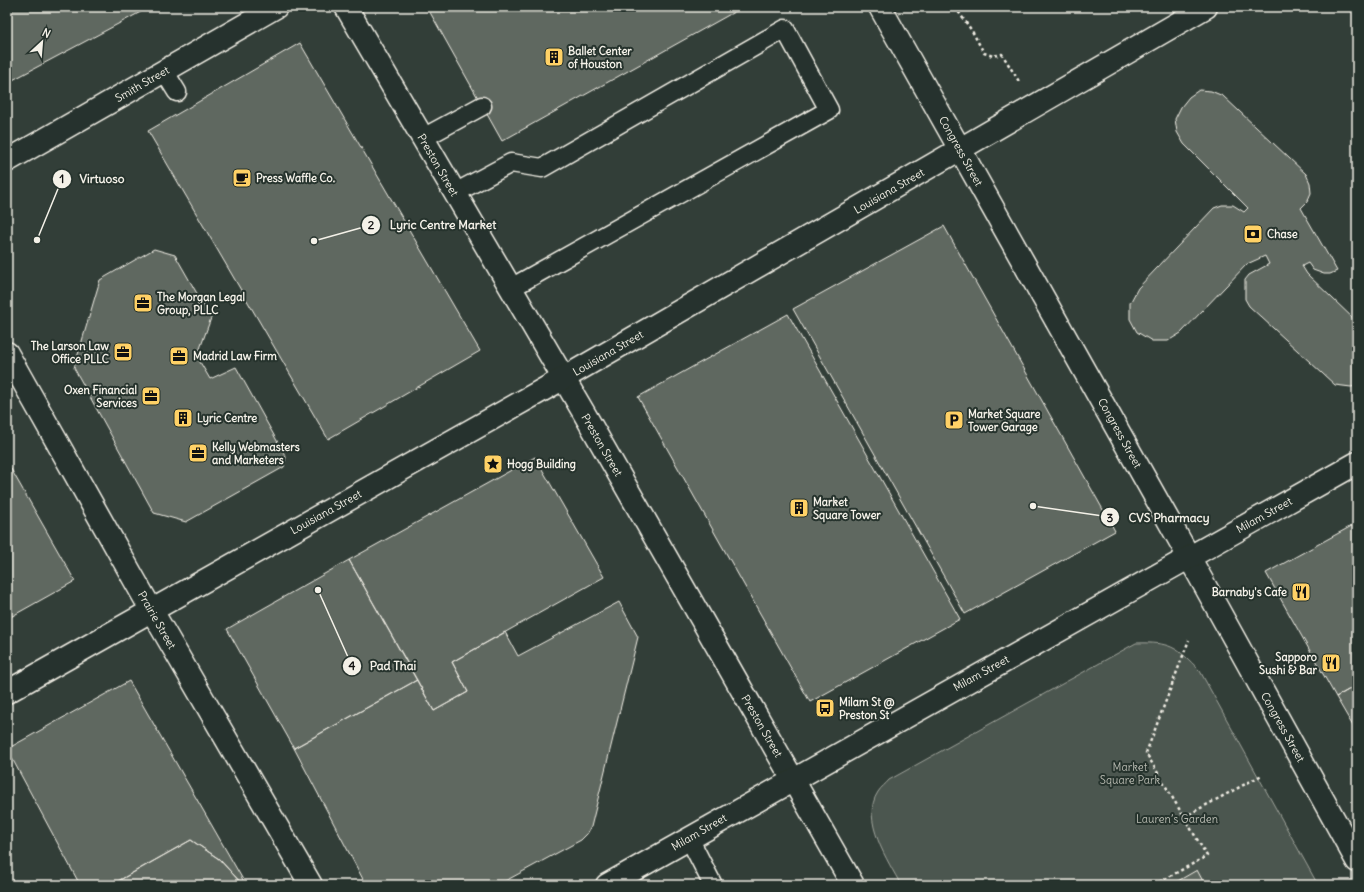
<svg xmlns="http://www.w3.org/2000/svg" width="1364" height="892" font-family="Delius,sans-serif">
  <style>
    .green { fill: #4c564f; stroke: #a0a49c }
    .building { fill: #5f6861; stroke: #f4f1e8 }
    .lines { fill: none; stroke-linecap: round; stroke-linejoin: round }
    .service-casing { stroke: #f4f1e8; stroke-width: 21 }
    .tertiary-casing { stroke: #f4f1e8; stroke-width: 25 }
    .secondary-casing { stroke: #f4f1e8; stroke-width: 25 }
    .path { stroke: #f4f1e8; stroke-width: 2.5; stroke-dasharray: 3 3; stroke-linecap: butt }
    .service { stroke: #26332d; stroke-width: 18 }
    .tertiary { stroke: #26332d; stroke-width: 22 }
    .secondary { stroke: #26332d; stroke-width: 22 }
    .labels { text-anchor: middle; stroke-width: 4; stroke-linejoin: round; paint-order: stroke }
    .poi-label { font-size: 11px; font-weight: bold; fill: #f4f1e8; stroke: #26332d; text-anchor: start }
    .street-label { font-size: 11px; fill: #f4f1e8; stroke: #26332d }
    .park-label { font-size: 11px; fill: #b9bbb2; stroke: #26332d }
    .leader { fill: none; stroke: #f4f1e8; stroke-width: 1.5 }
    .callout-dot { fill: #f4f1e8; stroke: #26332d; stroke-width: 1.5 }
    .mark-label { font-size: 12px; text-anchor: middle; font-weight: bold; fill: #111 }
    .callout-label { font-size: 12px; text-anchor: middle; font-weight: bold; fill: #f4f1e8; stroke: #26332d; stroke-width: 4; stroke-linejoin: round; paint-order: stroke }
  </style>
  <rect width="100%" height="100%" fill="#323e38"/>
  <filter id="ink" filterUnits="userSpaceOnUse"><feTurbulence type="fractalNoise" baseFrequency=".025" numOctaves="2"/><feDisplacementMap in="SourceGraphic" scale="8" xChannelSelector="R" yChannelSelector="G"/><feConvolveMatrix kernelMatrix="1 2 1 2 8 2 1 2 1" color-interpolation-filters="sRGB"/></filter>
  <g filter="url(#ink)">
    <path class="green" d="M1136,643C1170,642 1176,646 1200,671L1318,885H901C888,861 860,819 878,792C881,787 886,784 889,780Z"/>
    <path class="building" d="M7,7H150L7,83Z
      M427,7H743L502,141Z
      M300,43L480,351L328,439L148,131Z
      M1199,90L1211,91L1223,96L1306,174L1310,183L1311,193L1307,202L1301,208L1337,271L1330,274H1324L1313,270L1308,263L1302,266L1307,274L1357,322V386L1351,387L1335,385L1249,306L1245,299V280L1249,275L1269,264L1265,256L1247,264L1181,333L1168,341H1152L1137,332L1130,319V303L1138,288L1214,208L1222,205H1233L1244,212L1248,208L1184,144L1177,132L1175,119L1181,107L1189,97Z
      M944,226L1115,531L965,614L793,309Z
      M154,249L175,255L211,318L197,357L210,379L236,367L286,457L284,467L186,522L154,513L74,368L100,280Z
      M788,314L960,619L810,702L638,397Z
      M535,457L604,577L452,662L468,692L434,711L349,560Z
      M7,462L75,581L7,619Z
      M1357,523V685L1336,697L1266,573Z
      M349,560L417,680L294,748L227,629Z
      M619,602L638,637L591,827L587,834L581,840L498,885H366L294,748L417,680L434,711L468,692L452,662L505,632L518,656Z
      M129,681L246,885H243L219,859L191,840L111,885H75L79,883L7,749Z
      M1357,685V733L1336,697Z
      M191,840L219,859L243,885H111Z
      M1197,870L1205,885H1171Z"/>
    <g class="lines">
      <defs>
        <path id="service" d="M164,71L177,92
          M423,138L482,106
          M455,193L511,163L542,168L785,29L829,110L511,288
          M689,838L713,885"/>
        <path id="tertiary" d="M346,7L584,413L853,885
          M880,7L1189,557L1357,861
          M7,353L152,611L311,885"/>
        <path id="secondary" d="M7,161L276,7
          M7,692L564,378L1206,7
          M607,885L1357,463"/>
      </defs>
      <use href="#service" class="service-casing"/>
      <use href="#tertiary" class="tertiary-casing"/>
      <use href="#secondary" class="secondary-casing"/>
      <path class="path" d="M955,7L972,31L984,53L993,56L1002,54L1020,83
        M1133,7H1141
        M1184,817L1262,775
        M1154,885L1207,856L1146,753L1189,640"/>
      <use href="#service" class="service"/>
      <use href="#tertiary" class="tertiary"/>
      <use href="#secondary" class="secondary"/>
    </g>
  </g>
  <defs>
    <symbol id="building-square" viewBox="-11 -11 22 22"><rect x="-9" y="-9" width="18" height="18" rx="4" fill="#ffd166" stroke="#26332d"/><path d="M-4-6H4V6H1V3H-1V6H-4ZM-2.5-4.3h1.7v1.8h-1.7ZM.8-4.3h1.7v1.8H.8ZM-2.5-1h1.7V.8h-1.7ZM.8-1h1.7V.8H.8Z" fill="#111"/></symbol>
    <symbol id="cafe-square" viewBox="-11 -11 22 22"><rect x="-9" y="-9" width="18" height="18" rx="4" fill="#ffd166" stroke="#26332d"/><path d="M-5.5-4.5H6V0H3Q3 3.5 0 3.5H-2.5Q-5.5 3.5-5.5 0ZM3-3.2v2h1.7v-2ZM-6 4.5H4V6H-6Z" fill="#111"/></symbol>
    <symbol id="bank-square" viewBox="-11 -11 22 22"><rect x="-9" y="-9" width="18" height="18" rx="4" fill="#ffd166" stroke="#26332d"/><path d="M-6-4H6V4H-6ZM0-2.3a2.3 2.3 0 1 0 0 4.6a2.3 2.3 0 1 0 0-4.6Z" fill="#111"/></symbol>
    <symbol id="office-square" viewBox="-11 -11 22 22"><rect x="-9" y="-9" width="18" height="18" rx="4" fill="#ffd166" stroke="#26332d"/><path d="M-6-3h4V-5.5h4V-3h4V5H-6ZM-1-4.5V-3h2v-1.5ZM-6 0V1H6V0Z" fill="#111"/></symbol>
    <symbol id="parking-square" viewBox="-11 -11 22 22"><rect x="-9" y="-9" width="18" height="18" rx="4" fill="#ffd166" stroke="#26332d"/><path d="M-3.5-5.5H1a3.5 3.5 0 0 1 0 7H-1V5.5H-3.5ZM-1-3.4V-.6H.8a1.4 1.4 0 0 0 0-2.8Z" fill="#111"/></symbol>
    <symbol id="sight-square" viewBox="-11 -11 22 22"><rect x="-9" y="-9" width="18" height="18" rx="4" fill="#ffd166" stroke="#26332d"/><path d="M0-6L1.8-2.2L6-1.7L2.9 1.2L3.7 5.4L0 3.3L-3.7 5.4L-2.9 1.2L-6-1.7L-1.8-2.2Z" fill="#111"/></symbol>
    <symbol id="restaurant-square" viewBox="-11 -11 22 22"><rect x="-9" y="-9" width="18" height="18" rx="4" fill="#ffd166" stroke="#26332d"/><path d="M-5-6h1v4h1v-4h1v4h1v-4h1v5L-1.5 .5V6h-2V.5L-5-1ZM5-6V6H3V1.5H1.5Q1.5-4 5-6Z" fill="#111"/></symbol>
    <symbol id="bus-square" viewBox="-11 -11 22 22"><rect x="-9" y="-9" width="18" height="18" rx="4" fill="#ffd166" stroke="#26332d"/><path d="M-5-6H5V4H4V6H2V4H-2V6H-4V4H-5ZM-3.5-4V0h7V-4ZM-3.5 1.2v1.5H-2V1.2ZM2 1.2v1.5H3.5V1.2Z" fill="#111"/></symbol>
  </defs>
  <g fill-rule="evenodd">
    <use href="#building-square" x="543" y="46" width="22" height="22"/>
    <use href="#cafe-square" x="231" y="167" width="22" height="22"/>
    <use href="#bank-square" x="1242" y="223" width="22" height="22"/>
    <use href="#office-square" x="132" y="292" width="22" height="22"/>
    <use href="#office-square" x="112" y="341" width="22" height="22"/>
    <use href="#office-square" x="168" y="345" width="22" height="22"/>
    <use href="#office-square" x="140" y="385" width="22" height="22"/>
    <use href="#building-square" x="172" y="407" width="22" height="22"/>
    <use href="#parking-square" x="943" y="409" width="22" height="22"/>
    <use href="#office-square" x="187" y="442" width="22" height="22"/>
    <use href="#sight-square" x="482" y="453" width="22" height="22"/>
    <use href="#building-square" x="788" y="497" width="22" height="22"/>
    <use href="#restaurant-square" x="1290" y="581" width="22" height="22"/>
    <use href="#restaurant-square" x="1320" y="652" width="22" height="22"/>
    <use href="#bus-square" x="814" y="697" width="22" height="22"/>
  </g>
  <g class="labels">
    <g class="poi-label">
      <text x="568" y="55">Ballet Center<tspan x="568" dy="13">of Houston</tspan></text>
      <text x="256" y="182">Press Waffle Co.</text>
      <text x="1267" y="238">Chase</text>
      <text x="157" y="301">The Morgan Legal<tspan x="157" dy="13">Group, PLLC</tspan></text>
      <text x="109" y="350" text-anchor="end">The Larson Law<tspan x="109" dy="13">Office PLLC</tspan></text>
      <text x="193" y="360">Madrid Law Firm</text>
      <text x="137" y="394" text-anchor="end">Oxen Financial<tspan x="137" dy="13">Services</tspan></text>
      <text x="968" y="418">Market Square<tspan x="968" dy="13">Tower Garage</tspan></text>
      <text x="197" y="422">Lyric Centre</text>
      <text x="212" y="451">Kelly Webmasters<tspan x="212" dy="13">and Marketers</tspan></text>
      <text x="507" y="468">Hogg Building</text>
      <text x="813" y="506">Market<tspan x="813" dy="13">Square Tower</tspan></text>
      <text x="1287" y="596" text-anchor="end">Barnaby's Cafe</text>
      <text x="1317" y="661" text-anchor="end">Sapporo<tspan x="1317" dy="13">Sushi &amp; Bar</tspan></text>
      <text x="839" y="706">Milam St @<tspan x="839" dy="13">Preston St</tspan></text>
    </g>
    <g class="street-label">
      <text transform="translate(142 84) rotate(-30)" y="4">Smith Street</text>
      <text transform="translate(961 151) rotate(61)" y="4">Congress Street</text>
      <text transform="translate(438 165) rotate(60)" y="4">Preston Street</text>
      <text transform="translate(889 191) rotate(-30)" y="4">Louisiana Street</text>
      <text transform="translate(608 353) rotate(-30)" y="4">Louisiana Street</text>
      <text transform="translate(1120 433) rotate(61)" y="4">Congress Street</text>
      <text transform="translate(602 445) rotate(60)" y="4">Preston Street</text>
      <text transform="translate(326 512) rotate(-29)" y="4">Louisiana Street</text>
      <text transform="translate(1264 515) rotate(-29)" y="4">Milam Street</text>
      <text transform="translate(157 620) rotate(60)" y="4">Prairie Street</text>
      <text transform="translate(981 673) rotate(-29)" y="4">Milam Street</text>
      <text transform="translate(762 726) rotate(60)" y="4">Preston Street</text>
      <text transform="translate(1283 727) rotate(61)" y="4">Congress Street</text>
      <text transform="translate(699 832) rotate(-30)" y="4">Milam Street</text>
    </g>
    <g class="park-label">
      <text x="1130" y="771">Market<tspan x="1130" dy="13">Square Park</tspan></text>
      <text x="1177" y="823">Lauren’s Garden</text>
    </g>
  </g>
  <path class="leader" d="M37 240L62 179M314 241L371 225M1033 506L1110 517M318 590L352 666"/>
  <g class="callout-dot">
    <circle cx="37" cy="240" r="4"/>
    <circle cx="314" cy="241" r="4"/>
    <circle cx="1033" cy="506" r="4"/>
    <circle cx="318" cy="590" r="4"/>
    <circle cx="62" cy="179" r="10"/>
    <circle cx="371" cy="225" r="10"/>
    <circle cx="1110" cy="517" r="10"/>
    <circle cx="352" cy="666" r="10"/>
  </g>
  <g class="mark-label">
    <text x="62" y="183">1</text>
    <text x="371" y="229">2</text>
    <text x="1110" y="522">3</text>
    <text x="352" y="670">4</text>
  </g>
  <g class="callout-label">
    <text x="102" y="183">Virtuoso</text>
    <text x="443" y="229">Lyric Centre Market</text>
    <text x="1169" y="522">CVS Pharmacy</text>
    <text x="393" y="670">Pad Thai</text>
  </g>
  <rect width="1364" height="892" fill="none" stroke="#26332d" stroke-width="24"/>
  <rect x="12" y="12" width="1340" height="868" fill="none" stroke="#f4f1e8" stroke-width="1.5" filter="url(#ink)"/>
  <g transform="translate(42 42) rotate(26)" stroke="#26332d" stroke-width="3" paint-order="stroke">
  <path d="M0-3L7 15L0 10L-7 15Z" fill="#f4f1e8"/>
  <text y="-6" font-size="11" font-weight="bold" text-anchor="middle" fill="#f4f1e8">N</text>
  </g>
</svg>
